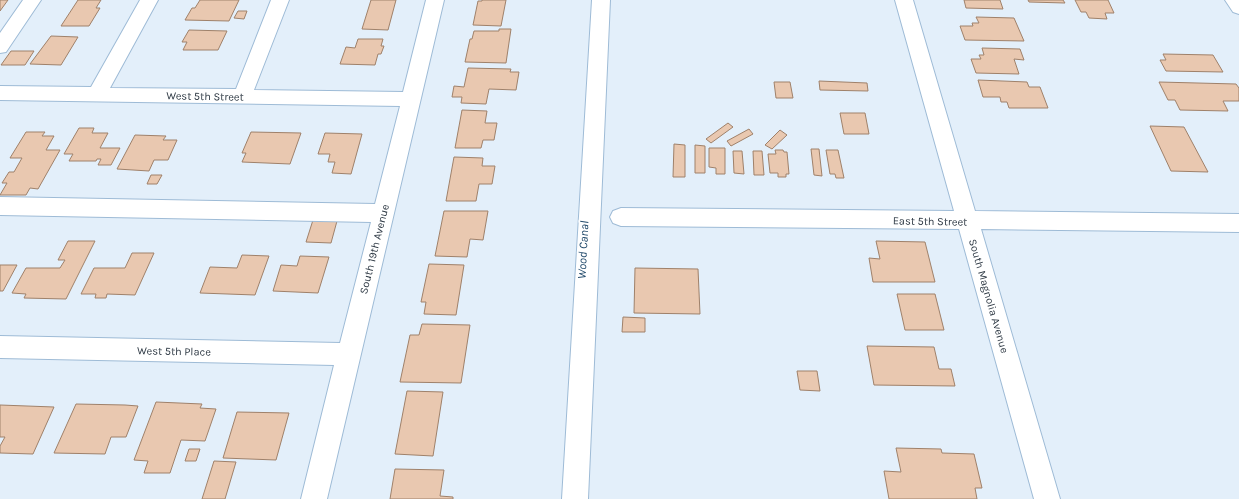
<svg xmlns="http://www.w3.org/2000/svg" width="1239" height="499" font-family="Karla,sans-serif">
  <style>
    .building { fill: #e9c8b0; stroke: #9f816a }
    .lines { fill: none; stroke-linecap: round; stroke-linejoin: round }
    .minor-casing { stroke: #9ebbd6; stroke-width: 2 }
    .minor { fill: #fff; fill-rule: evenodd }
    .labels { text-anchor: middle; stroke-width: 3.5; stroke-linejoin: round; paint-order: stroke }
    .street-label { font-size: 11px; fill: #2d3843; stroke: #fff }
    .water-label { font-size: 12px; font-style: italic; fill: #224a6b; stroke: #fff }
  </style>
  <rect width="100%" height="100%" fill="#e3effa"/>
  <path class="building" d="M0,0H8L0,11Z
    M78,0H101L96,8H100L89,26H61Z
    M200,0H239L229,21L185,20L192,8H195Z
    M371,0H396L388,30L362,29Z
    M482,0H506L501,26L473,25L478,1H482Z
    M964,0H1000L1003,9L966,8Z
    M1028,0H1063L1065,3L1029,2Z
    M1075,0H1108L1114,13H1105L1107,19L1089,18L1086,12H1081Z
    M238,11H247L244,19L234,18Z
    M976,17L1014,18L1024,41L965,40L960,26H973L972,23H979Z
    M499,29H511L506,63L465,62L470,39H472L474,31H499Z
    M189,30L227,31L218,50H183L187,42H182Z
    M51,36L78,37L61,65L30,64Z
    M358,39H383L381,46H384L381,54H378L375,65L340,64L346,47L355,48Z
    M982,48L1020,49L1024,60L1014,59L1019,74L976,73L971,59H981L979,55H984Z
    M11,51H34L25,65H1Z
    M1163,54L1213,55L1223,72L1166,71L1160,60H1166Z
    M468,68L511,69L510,72H519L516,90L489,89L486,104L461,103L462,97H452L454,86L464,87Z
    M978,80L1027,82L1029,87H1040L1048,108H1009L1007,102H1001L1000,97H983Z
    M819,81L867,83L868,91L820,90Z
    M774,82H790L793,98H776Z
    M1159,82L1236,84L1239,88V101H1223L1228,111L1180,110L1175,100H1168Z
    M462,110L487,111L485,123H497L494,140H483L481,148H455Z
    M840,113H865L869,134H844Z
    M728,123L733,127L711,143L706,139Z
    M1150,126L1184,127L1208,172L1171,171Z
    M79,128H94L92,133H108L100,148H120L111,165H98L101,159H97L96,161H69L73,154H64Z
    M749,129L753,134L731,146L727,141Z
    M780,130L787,135L772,149L765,145Z
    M26,132H45L42,136H54L46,150H60L38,189L30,188L26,195H0L7,183H2L9,172H14L22,158H10Z
    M251,132L301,133L290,164L242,162L246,153H242Z
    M325,133L362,134L351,174L332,173L335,162H328L330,154H318Z
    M135,135L166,136L163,140H177L168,160H154L149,171L117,169Z
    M674,144L685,145V177H673Z
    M695,145L705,146V173H695Z
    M709,148H725V174H716V168L709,167Z
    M811,149H819L822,176L814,175Z
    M775,150H783L784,152H787L789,174H786V177H778V173H770L768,154H776Z
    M826,150H838L844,178H836L835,174H830Z
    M733,151H742L744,174L734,173Z
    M753,151H762L764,175H754Z
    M454,157L483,158L482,166H495L492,184H479L476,201H446Z
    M151,175H162L157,184H147Z
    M444,211H488L483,240L470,239L467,257L435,256Z
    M313,220L337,221L331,243L306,242Z
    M68,241H95L66,299L24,298L26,294L12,293L26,268H60L65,260H58Z
    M876,241L925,242L935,282H873L869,258L880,259Z
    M132,253H154L135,295L107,294L106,298H95L96,294H81L94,268H125Z
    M242,255L269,256L255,295L200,293L210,267L237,268Z
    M300,256L329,257L318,293L273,291L281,265L297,266Z
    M429,264L464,265L456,315L424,314L426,302H421Z
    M0,265H17L3,291H0Z
    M635,268L698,269L700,314L634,313Z
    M897,294H935L944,330H905Z
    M623,317L645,318V332H622Z
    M422,324L470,325L461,383L400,382L410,335H419Z
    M867,346L934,347L939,369H951L955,386L874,385Z
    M797,371H817L820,391L800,390Z
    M407,391L443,392L433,456L395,454Z
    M156,402L202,404L200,408L216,409L205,441L181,440L170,473H144L148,461L134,460Z
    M76,404L125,405L138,406L126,437H111L105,454L54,453Z
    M0,405L54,407L33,454L0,453V446L5,437H0Z
    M237,412L289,413L276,460L223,458Z
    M896,448L941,449L942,453L974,454L982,488H975L977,499H889L884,471L901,472Z
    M189,449H200L196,461H185Z
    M214,461L236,462L225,499H202Z
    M395,469L444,470L440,496L453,497V499H390Z"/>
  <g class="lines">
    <defs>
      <path id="minor" d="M23,0H41L6,52L0,53V33Z
        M140,0H158L110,88L236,89L271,0H289L254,90L403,92L426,0H444L327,499H301L334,365L0,358V336L340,343L371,222L0,215V197L375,204L400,106L0,100V86L91,87Z
        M592,0H610L588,499H562Z
        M895,0H913L975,211L1239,214V232L981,229L1060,499H1034L959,229L621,226L613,223L610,217L613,211L621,208L954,211Z
        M1225,0H1239V14L1233,12Z"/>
    </defs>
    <use href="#minor" class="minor-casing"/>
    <use href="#minor" class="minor"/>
  </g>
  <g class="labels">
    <g class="street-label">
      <text transform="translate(205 96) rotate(1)" y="4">West 5th Street</text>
      <text transform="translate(930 221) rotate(1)" y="4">East 5th Street</text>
      <text transform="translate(374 249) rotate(-76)" y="4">South 19th Avenue</text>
      <text transform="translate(989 296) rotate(74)" y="4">South Magnolia Avenue</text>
      <text transform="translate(174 351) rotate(1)" y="4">West 5th Place</text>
    </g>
    <g class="water-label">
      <text transform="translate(583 250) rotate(-87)" y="4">Wood Canal</text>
    </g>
  </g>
</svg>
